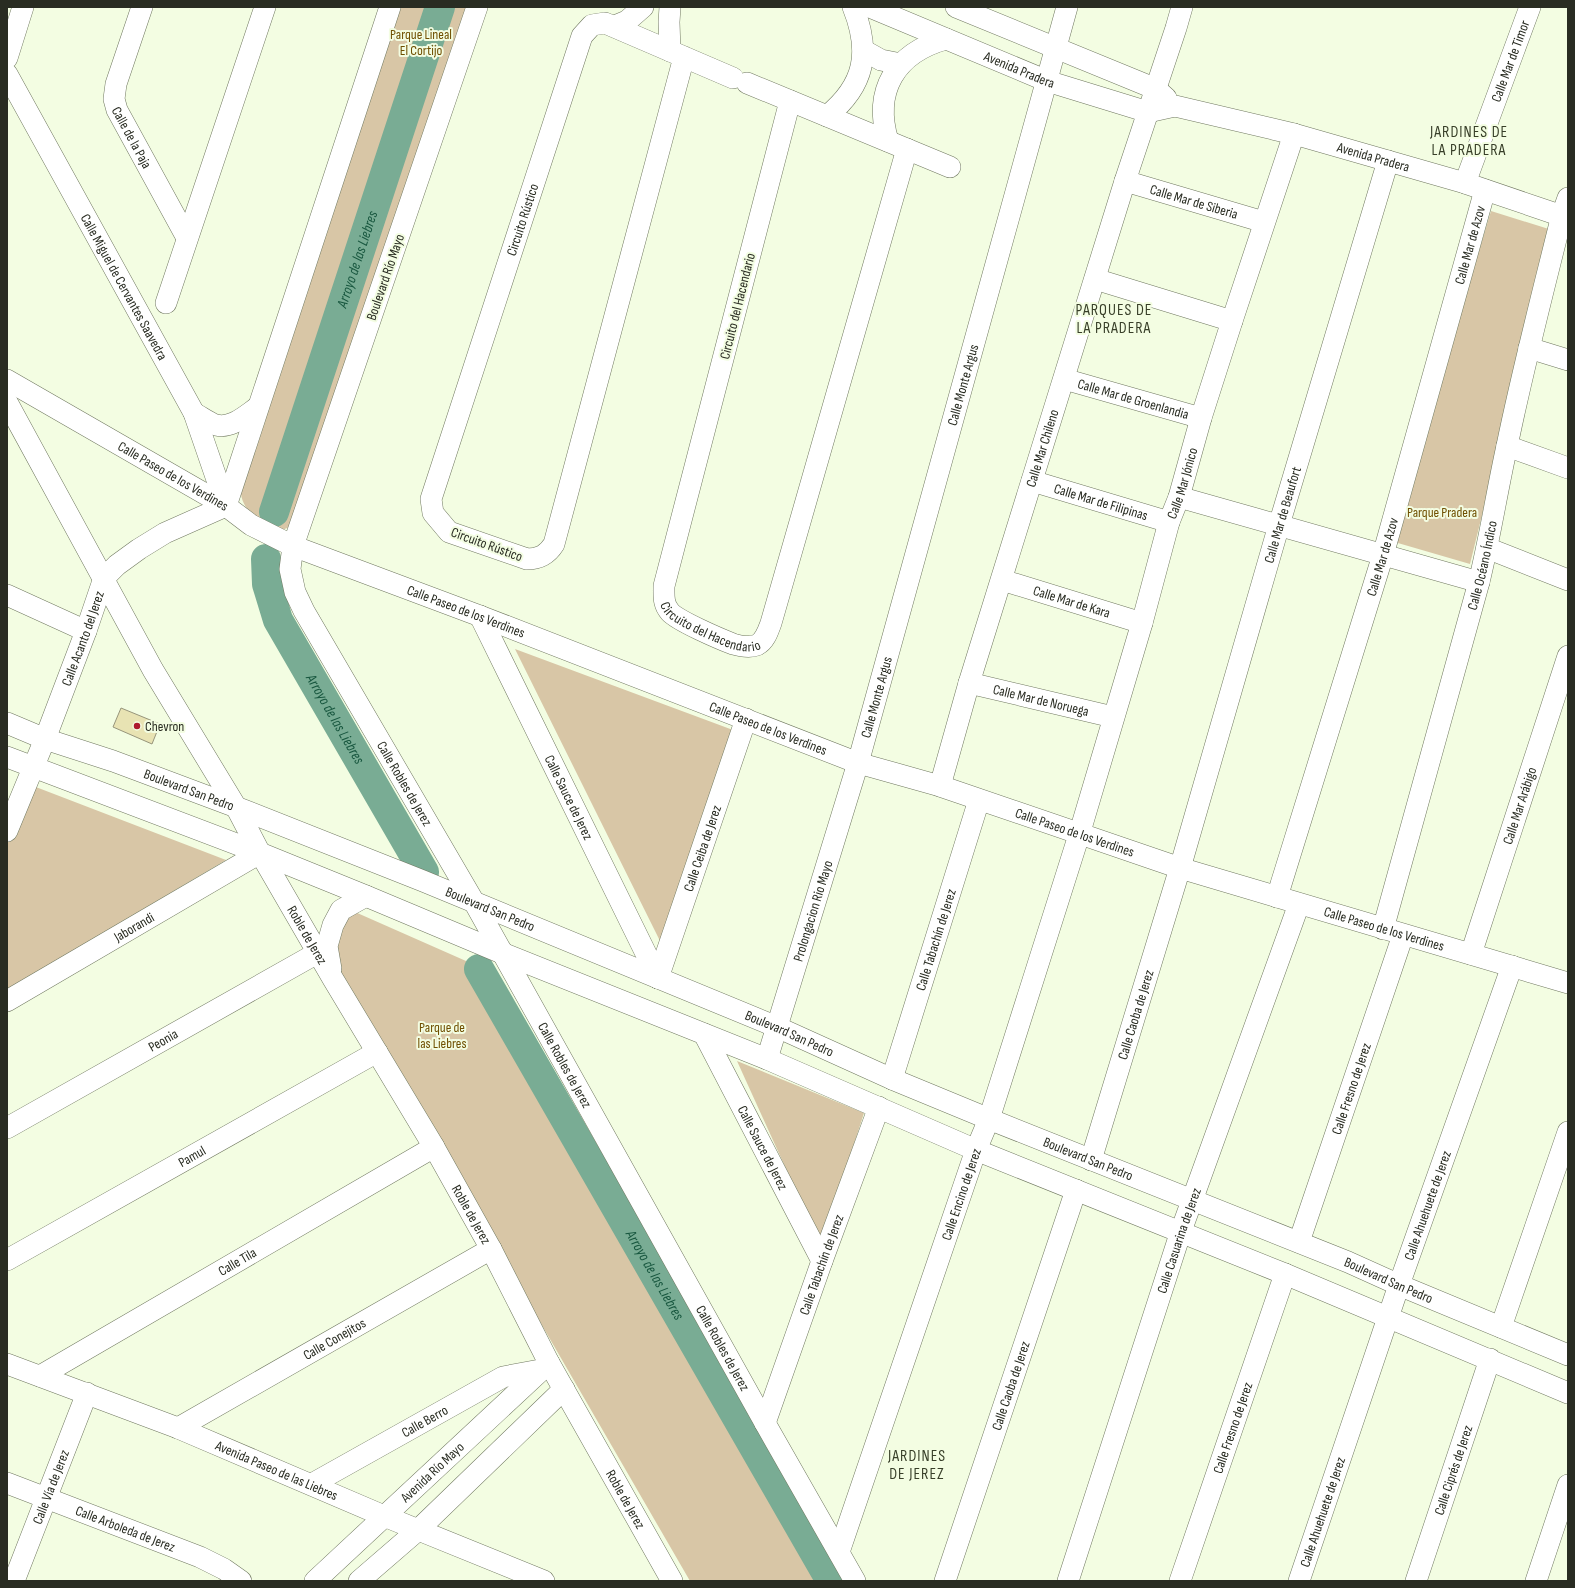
<svg xmlns="http://www.w3.org/2000/svg" width="1575" height="1588" font-family="'Sofia Sans Condensed',sans-serif">
  <style>
    .green { fill: #d8c6a6 }
    .lines { fill: none; stroke-linecap: round; stroke-linejoin: round }
    .river { stroke: #79ac94; stroke-width: 30 }
    .building { fill: #e8e3b3; stroke: #97957b }
    .minor-casing { stroke: #707860; stroke-width: 22 }
    .minor { stroke: #fff; stroke-width: 21 }
    .poi-dot { fill: #ad192e; stroke: #f3fde2; stroke-width: 1.5 }
    .labels { text-anchor: middle; stroke-width: 4; stroke-linejoin: round; paint-order: stroke }
    .park-label { font-size: 14px; fill: #6f4f00; stroke: #f3fde2 }
    .street-label { font-size: 14px; fill: #292c22; stroke: #f3fde2 }
    .poi-label { font-size: 14px; fill: #292c22; stroke: #f3fde2; text-anchor: start }
    .water-label { font-size: 15px; font-style: italic; fill: #18573f; stroke: #f3fde2 }
    .quarter-label { font-size: 16px; letter-spacing: 1px; fill: #383f29; stroke: #f3fde2 }
  </style>
  <rect width="100%" height="100%" fill="#f3fde2"/>
  <path class="green" d="M398,7H468L322,429L294,525L280,531C259,519 242,515 240,487Z
    M1491,211L1552,230L1470,564L1391,541Z
    M515,649L733,730L663,947Z
    M28,784L226,860L7,990V835Z
    M355,912L466,961L824,1581H690L341,978L332,948L340,927Z
    M737,1061L864,1113L821,1246Z"/>
  <g class="lines">
    <g class="river">
      <path id="s1" d="M274,512L440,7"/>
      <path id="s2" d="M266,559L267,584L278,620L424,872"/>
      <path id="s3" d="M479,969L831,1581"/>
    </g>
  </g>
  <path class="building" d="M121,708L160,724L152,744L113,727Z"/>
  <g class="lines">
    <defs>
      <g id="minor">
        <path id="s4" d="M142,7L116,84L114,99L117,110L187,238"/>
        <path id="s5" d="M477,7L293,546L290,569L295,592L304,611L474,902L765,1423L855,1581"/>
        <path id="s6" d="M870,7L1047,81L1148,112L1175,106L1294,134L1465,183L1568,218"/>
        <path d="M956,7L1156,89L1166,98"/>
        <path d="M615,26L627,21L643,7"/>
        <path d="M863,50L881,60L901,64"/>
        <path d="M670,51L669,22L670,7"/>
        <path id="s7" d="M684,57L554,544C547,555 539,559 527,559L449,532L433,513L431,499L582,36L592,25L605,23L733,78"/>
        <path d="M7,58L23,7"/>
        <path id="s8" d="M7,74L194,413L226,506"/>
        <path d="M747,83L950,167"/>
        <path id="s9" d="M790,101L664,586C664,596 663,604 670,612C678,621 720,639 733,644C740,646 750,648 757,645C765,641 768,631 771,623L907,149"/>
        <path d="M827,116C865,85 871,52 853,7"/>
        <path d="M888,141C873,91 895,53 946,39"/>
        <path id="s10" d="M1125,181L1264,222"/>
        <path id="s11" d="M1465,183L1530,7"/>
        <path d="M1095,279L1232,321"/>
        <path d="M166,303L265,7"/>
        <path d="M1529,348L1568,360"/>
        <path id="s12" d="M1064,379L1201,418"/>
        <path id="s13" d="M7,380L226,506L251,525L293,546L480,616L858,763L940,786L1180,868L1568,983"/>
        <path id="s14" d="M7,402L153,670L236,807L260,853L333,979L434,1147L491,1249L549,1363L672,1581"/>
        <path d="M194,413C200,416 209,423 216,425C232,429 246,415 258,407"/>
        <path d="M1507,446L1568,468"/>
        <path id="s15" d="M1032,481L1169,522"/>
        <path d="M1179,497L1479,582"/>
        <path d="M226,506L390,7"/>
        <path d="M1487,548L1568,580"/>
        <path id="s16" d="M1002,580L1142,623"/>
        <path d="M7,595L86,631"/>
        <path id="s17" d="M480,616L658,978"/>
        <path id="s18" d="M969,683L1113,717"/>
        <path id="s19" d="M7,723L45,739L113,761L236,807L423,881L777,1027L892,1079L989,1119L1348,1262L1399,1285L1568,1355"/>
        <path d="M7,757L260,853L366,896L502,953L767,1059L976,1150L1285,1274L1568,1393"/>
        <path id="s20" d="M940,786L969,683L1125,181L1176,28L1182,7"/>
        <path id="s21" d="M7,831L45,739L86,631L104,578L117,565L139,549L165,533L226,506"/>
        <path id="s22" d="M1277,897L1383,555L1485,190"/>
        <path id="s23" d="M1383,929L1479,582C1490,537 1497,491 1507,446C1523,368 1543,292 1562,215L1568,198"/>
        <path id="s24" d="M1471,954L1568,656"/>
        <path d="M331,969L327,946L333,925L341,910L366,896"/>
        <path id="s25" d="M658,978L746,719"/>
        <path id="s26" d="M7,1001L260,853"/>
        <path id="s27" d="M704,1034L822,1261"/>
        <path id="s28" d="M767,1059L858,763L1067,7"/>
        <path id="s29" d="M892,1079L979,800"/>
        <path id="s30" d="M7,1128L319,952"/>
        <path id="s31" d="M1091,1160L1180,868L1279,525L1388,161"/>
        <path id="s32" d="M1299,1242L1403,935"/>
        <path id="s33" d="M7,1260L377,1052"/>
        <path d="M1501,1327L1568,1132"/>
        <path id="s34" d="M7,1364L178,1428L384,1516L544,1581"/>
        <path id="s35" d="M40,1376L434,1147"/>
        <path id="s36" d="M765,1423L822,1261L879,1107"/>
        <path id="s37" d="M178,1428L491,1249"/>
        <path id="s38" d="M7,1483L200,1557L224,1569L241,1581"/>
        <path id="s39" d="M312,1484L503,1377L540,1370"/>
        <path id="s40" d="M839,1552L976,1150L989,1119L1079,835L1142,623L1169,522L1179,497L1201,418L1232,321L1294,134"/>
        <path id="s41" d="M14,1581L87,1393"/>
        <path id="s42" d="M315,1581L549,1363"/>
        <path d="M359,1581L418,1530L564,1389"/>
        <path id="s43" d="M945,1581L1076,1190"/>
        <path id="s44" d="M1068,1581L1181,1231L1299,904"/>
        <path id="s45" d="M1180,1581L1285,1274"/>
        <path id="s46" d="M1299,1581L1399,1285L1512,966"/>
        <path id="s47" d="M1416,1581L1490,1359"/>
        <path d="M1536,1581L1568,1485"/>
      </g>
    </defs>
    <use href="#minor" class="minor-casing"/>
    <use href="#minor" class="minor"/>
  </g>
  <circle class="poi-dot" cx="137" cy="726" r="4"/>
  <g class="labels">
    <g class="park-label">
      <text x="421" y="39">Parque Lineal<tspan x="421" dy="16">El Cortijo</tspan></text>
      <text x="1442" y="517">Parque Pradera</text>
      <text x="442" y="1032">Parque de<tspan x="442" dy="16">las Liebres</tspan></text>
    </g>
    <g class="street-label">
      <text dy="5" stroke="none"><textPath href="#s11" startOffset="130">Calle Mar de Timor</textPath></text>
      <text dy="5" stroke="none"><textPath href="#s6" startOffset="162">Avenida Pradera</textPath></text>
      <text dy="5" stroke="none"><textPath href="#s4" startOffset="139">Calle de la Paja</textPath></text>
      <text dy="5" stroke="none"><textPath href="#s6" startOffset="530">Avenida Pradera</textPath></text>
      <text dy="5" stroke="none"><textPath href="#s10" startOffset="72">Calle Mar de Siberia</textPath></text>
      <text dy="5" stroke="none"><textPath href="#s7" startOffset="952">Circuito Rústico</textPath></text>
      <text dy="5" stroke="none"><textPath href="#s22" startOffset="680">Calle Mar de Azov</textPath></text>
      <text transform="translate(385 277) rotate(-71)" y="5">Boulevard Río Mayo</text>
      <text dy="5" stroke="none"><textPath href="#s8" startOffset="243">Calle Miguel de Cervantes Saavedra</textPath></text>
      <text transform="translate(737 306) rotate(-76)" y="5">Circuito del Hacendario</text>
      <text dy="5" stroke="none"><textPath href="#s28" startOffset="702">Calle Monte Argus</textPath></text>
      <text dy="5" stroke="none"><textPath href="#s12" startOffset="72">Calle Mar de Groenlandia</textPath></text>
      <text dy="5" stroke="none"><textPath href="#s20" startOffset="353">Calle Mar Chileno</textPath></text>
      <text dy="5" stroke="none"><textPath href="#s13" startOffset="192">Calle Paseo de los Verdines</textPath></text>
      <text dy="5" stroke="none"><textPath href="#s40" startOffset="1123">Calle Mar Jónico</textPath></text>
      <text dy="5" stroke="none"><textPath href="#s15" startOffset="72">Calle Mar de Filipinas</textPath></text>
      <text dy="5" stroke="none"><textPath href="#s31" startOffset="673">Calle Mar de Beaufort</textPath></text>
      <text transform="translate(487 544) rotate(20)" y="5">Circuito Rústico</text>
      <text dy="5" stroke="none"><textPath href="#s22" startOffset="356">Calle Mar de Azov</textPath></text>
      <text dy="5" stroke="none"><textPath href="#s23" startOffset="377">Calle Océano Índico</textPath></text>
      <text dy="5" stroke="none"><textPath href="#s16" startOffset="73">Calle Mar de Kara</textPath></text>
      <text dy="5" stroke="none"><textPath href="#s13" startOffset="516">Calle Paseo de los Verdines</textPath></text>
      <text dy="5" stroke="none"><textPath href="#s9" startOffset="572">Circuito del Hacendario</textPath></text>
      <text dy="5" stroke="none"><textPath href="#s21" startOffset="207">Calle Acanto del Jerez</textPath></text>
      <text dy="5" stroke="none"><textPath href="#s28" startOffset="378">Calle Monte Argus</textPath></text>
      <text dy="5" stroke="none"><textPath href="#s18" startOffset="74">Calle Mar de Noruega</textPath></text>
      <text dy="5" stroke="none"><textPath href="#s13" startOffset="840">Calle Paseo de los Verdines</textPath></text>
      <text dy="5" stroke="none"><textPath href="#s5" startOffset="837">Calle Robles de Jerez</textPath></text>
      <text dy="5" stroke="none"><textPath href="#s19" startOffset="194">Boulevard San Pedro</textPath></text>
      <text dy="5" stroke="none"><textPath href="#s17" startOffset="202">Calle Sauce de Jerez</textPath></text>
      <text dy="5" stroke="none"><textPath href="#s24" startOffset="156">Calle Mar Arábigo</textPath></text>
      <text dy="5" stroke="none"><textPath href="#s13" startOffset="1164">Calle Paseo de los Verdines</textPath></text>
      <text dy="5" stroke="none"><textPath href="#s25" startOffset="137">Calle Ceiba de Jerez</textPath></text>
      <text dy="5" stroke="none"><textPath href="#s19" startOffset="518">Boulevard San Pedro</textPath></text>
      <text dy="5" stroke="none"><textPath href="#s28" startOffset="155">Prolongacion Rio Mayo</textPath></text>
      <text dy="5" stroke="none"><textPath href="#s26" startOffset="147">Jaborandi</textPath></text>
      <text dy="5" stroke="none"><textPath href="#s13" startOffset="1488">Calle Paseo de los Verdines</textPath></text>
      <text dy="5" stroke="none"><textPath href="#s14" startOffset="612">Roble de Jerez</textPath></text>
      <text dy="5" stroke="none"><textPath href="#s29" startOffset="146">Calle Tabachín de Jerez</textPath></text>
      <text dy="5" stroke="none"><textPath href="#s31" startOffset="152">Calle Caoba de Jerez</textPath></text>
      <text dy="5" stroke="none"><textPath href="#s19" startOffset="842">Boulevard San Pedro</textPath></text>
      <text dy="5" stroke="none"><textPath href="#s30" startOffset="179">Peonia</textPath></text>
      <text dy="5" stroke="none"><textPath href="#s5" startOffset="1161">Calle Robles de Jerez</textPath></text>
      <text dy="5" stroke="none"><textPath href="#s32" startOffset="162">Calle Fresno de Jerez</textPath></text>
      <text dy="5" stroke="none"><textPath href="#s27" startOffset="128">Calle Sauce de Jerez</textPath></text>
      <text dy="5" stroke="none"><textPath href="#s33" startOffset="212">Pamul</textPath></text>
      <text dy="5" stroke="none"><textPath href="#s19" startOffset="1166">Boulevard San Pedro</textPath></text>
      <text dy="5" stroke="none"><textPath href="#s40" startOffset="378">Calle Encino de Jerez</textPath></text>
      <text dy="5" stroke="none"><textPath href="#s46" startOffset="397">Calle Ahuehuete de Jerez</textPath></text>
      <text dy="5" stroke="none"><textPath href="#s14" startOffset="936">Roble de Jerez</textPath></text>
      <text dy="5" stroke="none"><textPath href="#s44" startOffset="358">Calle Casuarina de Jerez</textPath></text>
      <text dy="5" stroke="none"><textPath href="#s35" startOffset="228">Calle Tila</textPath></text>
      <text dy="5" stroke="none"><textPath href="#s36" startOffset="168">Calle Tabachín de Jerez</textPath></text>
      <text dy="5" stroke="none"><textPath href="#s19" startOffset="1490">Boulevard San Pedro</textPath></text>
      <text dy="5" stroke="none"><textPath href="#s37" startOffset="180">Calle Conejitos</textPath></text>
      <text dy="5" stroke="none"><textPath href="#s5" startOffset="1485">Calle Robles de Jerez</textPath></text>
      <text dy="5" stroke="none"><textPath href="#s43" startOffset="206">Calle Caoba de Jerez</textPath></text>
      <text dy="5" stroke="none"><textPath href="#s39" startOffset="129">Calle Berro</textPath></text>
      <text dy="5" stroke="none"><textPath href="#s45" startOffset="162">Calle Fresno de Jerez</textPath></text>
      <text dy="5" stroke="none"><textPath href="#s34" startOffset="290">Avenida Paseo de las Liebres</textPath></text>
      <text dy="5" stroke="none"><textPath href="#s47" startOffset="117">Calle Ciprés de Jerez</textPath></text>
      <text dy="5" stroke="none"><textPath href="#s42" startOffset="160">Avenida Río Mayo</textPath></text>
      <text dy="5" stroke="none"><textPath href="#s41" startOffset="101">Calle Vía de Jerez</textPath></text>
      <text dy="5" stroke="none"><textPath href="#s14" startOffset="1260">Roble de Jerez</textPath></text>
      <text dy="5" stroke="none"><textPath href="#s46" startOffset="73">Calle Ahuehuete de Jerez</textPath></text>
      <text dy="5" stroke="none"><textPath href="#s38" startOffset="127">Calle Arboleda de Jerez</textPath></text>
    </g>
    <g class="poi-label">
      <text x="145" y="731">Chevron</text>
    </g>
    <g class="water-label">
      <text dy="5" stroke="none"><textPath href="#s1" startOffset="266">Arroyo de las Liebres</textPath></text>
      <text dy="5" stroke="none"><textPath href="#s2" startOffset="177">Arroyo de las Liebres</textPath></text>
      <text dy="5" stroke="none"><textPath href="#s3" startOffset="353">Arroyo de las Liebres</textPath></text>
    </g>
    <g class="quarter-label">
      <text x="1469" y="137">JARDINES DE<tspan x="1469" dy="18">LA PRADERA</tspan></text>
      <text x="1114" y="315">PARQUES DE<tspan x="1114" dy="18">LA PRADERA</tspan></text>
      <text x="917" y="1461">JARDINES<tspan x="917" dy="18">DE JEREZ</tspan></text>
    </g>
  </g>
  <rect width="1575" height="1588" fill="none" stroke="#292c22" stroke-width="16"/>
</svg>
